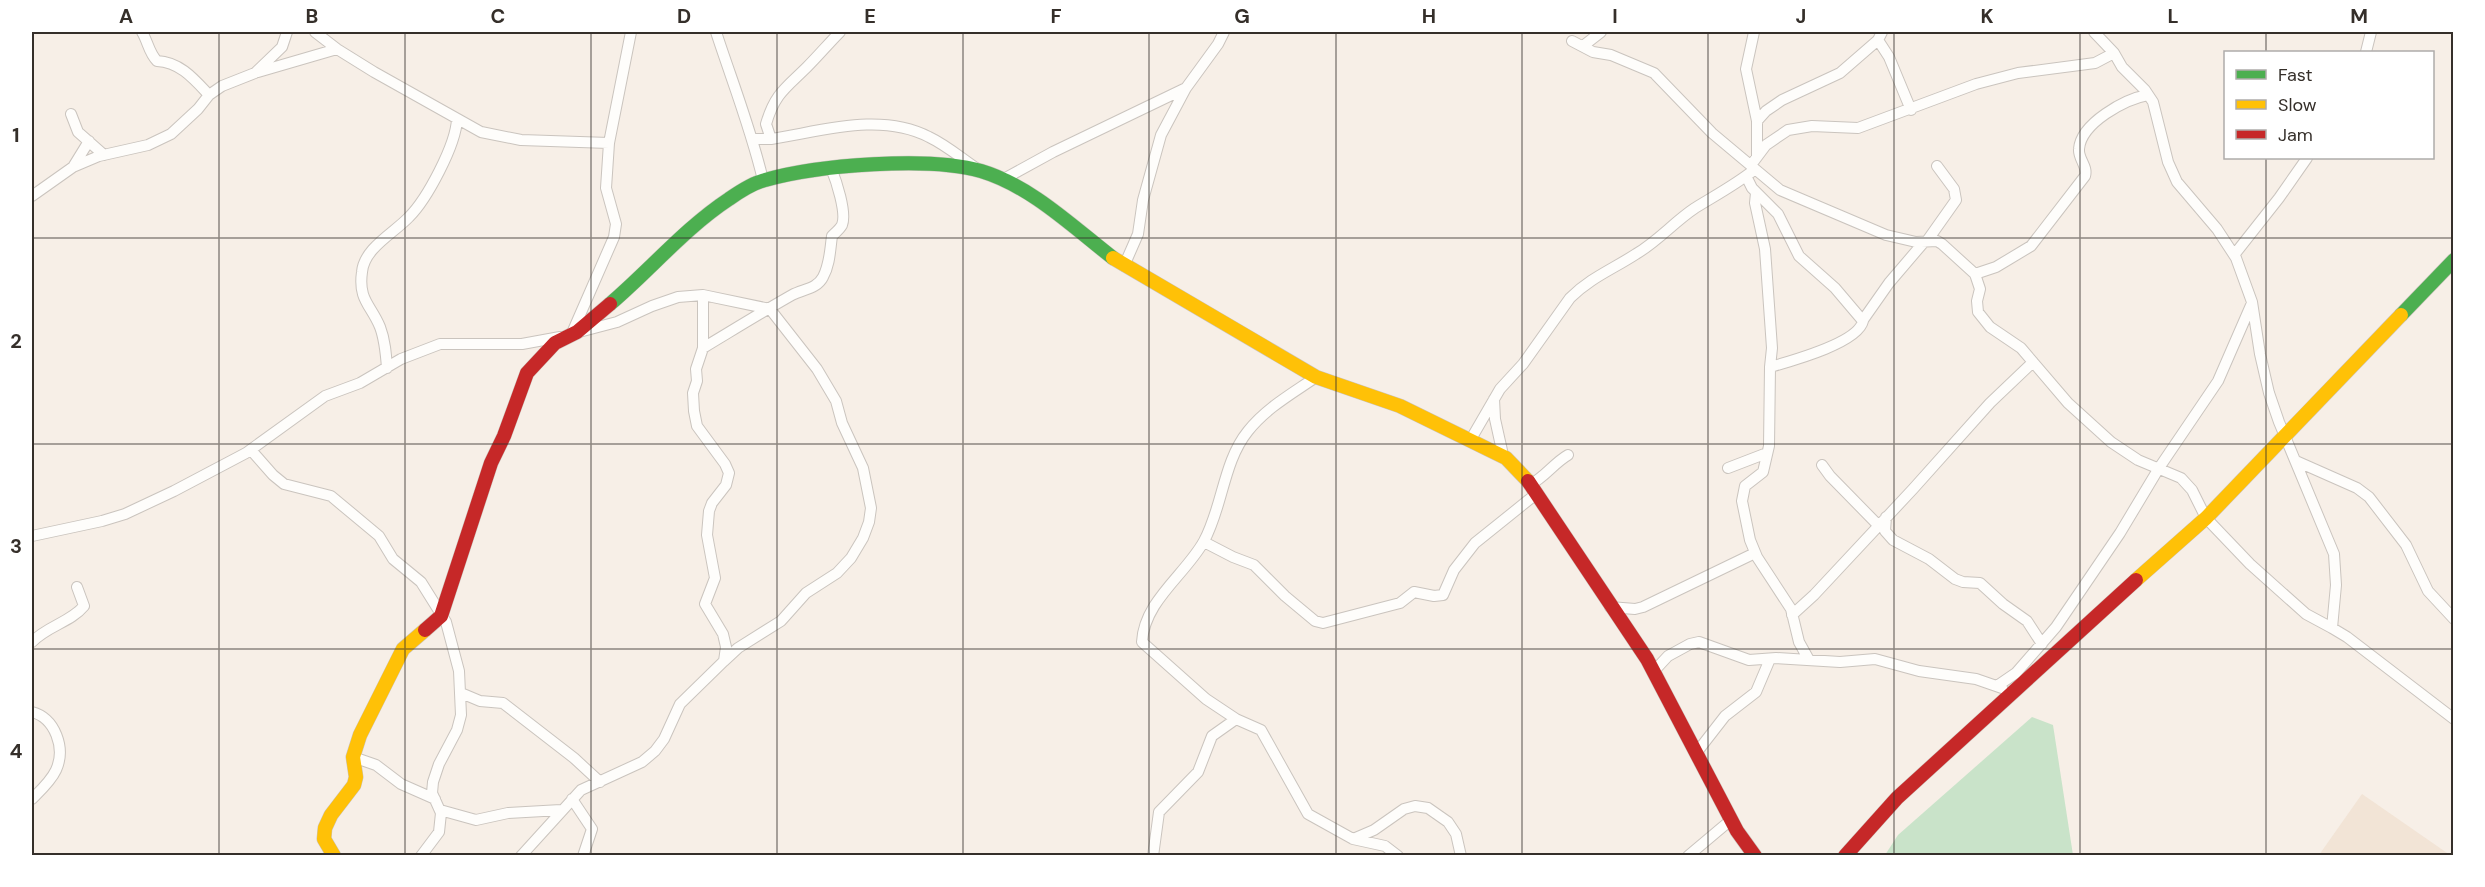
<svg xmlns="http://www.w3.org/2000/svg" width="2485" height="887" font-family="'DM Sans',sans-serif">
  <style>
    .built { fill: #f2e4d6 }
    .green { fill: #c9e3c9 }
    .lines { fill: none; stroke-linecap: round; stroke-linejoin: round }
    .street-casing { stroke: #cac4be; stroke-width: 12 }
    .fast-casing { stroke: #cac4be; stroke-width: 15 }
    .slow-casing { stroke: #cac4be; stroke-width: 15 }
    .jam-casing { stroke: #cac4be; stroke-width: 15 }
    .street { stroke: #fefdfb; stroke-width: 10 }
    .fast { stroke: #4caf50; stroke-width: 14 }
    .slow { stroke: #ffc107; stroke-width: 14 }
    .jam { stroke: #c62828; stroke-width: 14 }
    .grid { fill: none; stroke: #352f2a; stroke-width: 1.5; stroke-opacity: 0.55 }
    .neatline { fill: none; stroke: #352f2a; stroke-width: 2 }
    .grid-label { font-size: 20px; text-anchor: middle; font-weight: bold; fill: #352f2a }
  </style>
  <rect width="100%" height="100%" fill="#f7efe7"/>
  <path class="built" d="M2362,794L2450,855H2319Z"/>
  <path class="green" d="M2032,717L2053,725L2073,855H1885L1898,835Z"/>
  <g class="lines">
    <defs>
      <path id="street" d="M142,32C148,42 149,53 157,61C180,62 194,79 209,95
        M315,32L337,49L374,72L481,132L521,140L609,143
        M716,32C732,81 751,129 763,180
        M1754,32L1746,69L1757,121V156
        M2094,32L2114,53L2122,67L2145,90L2153,102L2168,162L2177,182L2217,229L2236,258L2252,302L2260,354L2269,393L2279,422L2334,554L2336,585L2332,628L2347,637L2454,719
        M1878,40L1889,57L1911,110
        M1572,41L1593,52L1611,55L1654,73L1712,133L1780,190L1886,235L1916,242L1937,241L1942,244L1975,274L1980,289L1977,301L1978,312L1990,327L2021,348L2068,403L2111,442L2138,460L2181,478L2192,490L2206,518L2250,564L2306,614L2332,628
        M1583,46L1601,32
        M2366,52L2371,32
        M258,72L337,49
        M71,114L78,132L104,155
        M1757,121L1766,111L1782,100L1840,73L1878,40L1882,32
        M753,139H771C823,131 880,112 929,137C946,145 961,158 976,168
        M771,139L766,124C775,93 786,88 807,67C819,55 829,43 840,32
        M1751,165L1766,145L1788,130L1812,126L1858,128L1976,84L2018,73L2095,63L2114,53
        M73,167L89,141
        M1746,176L1752,188L1778,214L1799,256L1835,288L1863,321C1858,343 1791,361 1770,367
        M1002,180L1053,152L1186,88
        M1756,193L1755,203L1765,249L1772,348L1770,367L1769,446L1763,472L1745,486L1742,501L1750,540L1757,557L1791,609L1799,642L1809,660
        M32,196L73,167L99,156L148,145L171,134L198,109L209,95L222,86L255,73L282,47L287,32
        M1927,241L1956,200L1954,189L1937,166
        M2234,255L2279,198L2307,158
        M1124,266L1138,234L1143,200L1161,135L1186,88L1218,44L1224,32
        M1975,274L1996,267L2031,246L2085,176C2088,166 2078,159 2079,149C2081,123 2125,99 2148,95
        M1863,320L1889,283L1924,242
        M579,332L617,322L652,306L678,297L703,295L770,309L817,369L836,401L842,423L863,468L871,508L869,522L863,538L851,558L837,573L806,593L781,621L738,648L724,661
        M572,333L614,237L616,224L606,188L609,143L631,32
        M703,348C733,330 762,312 792,295C803,289 817,289 823,277C830,264 830,250 832,236C835,233 840,229 842,225C847,213 836,180 831,168
        M387,368C386,354 385,340 380,327C371,305 358,300 362,272C364,248 394,233 409,217C427,199 456,145 457,119
        M1316,377C1293,393 1266,408 1248,431C1223,462 1223,506 1204,541C1186,574 1144,601 1142,642L1206,699L1236,719L1261,730L1308,814L1353,839L1374,830L1404,809L1415,806L1428,808L1448,822L1456,834L1461,856
        M1494,399L1495,419L1503,455
        M1471,439L1500,389L1523,364L1570,298C1590,278 1613,269 1636,254C1658,241 1674,222 1695,208C1716,195 1735,185 1754,170
        M251,450L273,475L284,484L331,496L379,536L393,559L421,582L446,622L459,671L461,715L457,730L439,764L433,782L432,793L441,813L439,832L421,856
        M2296,461L2357,488L2369,497L2406,545L2428,591L2454,619
        M1822,465L1830,476L1878,525
        M1728,468L1767,453
        M1531,484C1545,477 1554,463 1568,455
        M1886,517L1885,531L1893,540L1929,559L1955,579L1963,582L1980,583L2003,604L2027,621L2042,644
        M32,536L102,521L125,514L174,491L246,453L325,396L360,383L401,359L440,344H522L560,337
        M1204,542L1233,557L1254,565L1285,596L1315,621L1323,623L1400,603L1414,592L1434,596L1443,595L1454,570L1475,543L1536,494
        M1610,607L1635,609L1643,607L1755,553
        M1792,615L1814,595L1913,489L1990,403L2033,362
        M32,642C47,626 71,622 84,606L77,587
        M1654,671L1668,656L1690,644L1699,642L1749,660L1776,658L1840,662L1875,659L1919,671L1976,679L2002,688
        M1997,686L2016,673L2056,627L2120,533L2159,468L2218,381L2252,303
        M461,693L480,701L503,703L574,758L600,782
        M32,712C55,718 66,748 56,770C51,781 40,791 32,799
        M1697,752L1725,716L1756,692L1770,659
        M353,757L376,765L401,784L435,799
        M572,799L592,829L583,856
        M440,810L476,820L508,813L561,810
        M1353,839L1385,846L1398,856
        M521,856L581,790L642,762L655,751L664,739L680,704L724,661L726,647L723,634L705,604L715,578L707,535L709,511L712,503L726,485L729,473L725,464L697,426L694,411L693,393L697,381L696,369L703,348V295
        M1153,856L1159,812L1198,772L1212,736L1236,719
        M1688,856L1732,819"/>
      <path id="fast" d="M610,304C650,270 685,228 729,199C739,192 753,183 765,180C818,165 929,156 981,171C1031,186 1073,227 1113,258
        M2401,315L2454,260"/>
      <path id="slow" d="M1113,258L1316,377L1400,406L1506,458L1528,481
        M2136,580L2206,518L2401,315
        M334,856L324,839L325,828L331,815L354,785L356,777L353,757L360,735L403,649L425,630"/>
      <path id="jam" d="M1528,481L1647,659L1737,831L1755,856
        M425,630L441,616L491,463L504,436L527,373L555,343L577,332L610,304
        M1845,856L1897,798L2136,580"/>
    </defs>
    <use href="#street" class="street-casing"/>
    <use href="#fast" class="fast-casing"/>
    <use href="#slow" class="slow-casing"/>
    <use href="#jam" class="jam-casing"/>
    <use href="#street" class="street"/>
    <use href="#fast" class="fast"/>
    <use href="#slow" class="slow"/>
    <use href="#jam" class="jam"/>
  </g>
  <path class="grid" d="M219,32V856M405,32V856M591,32V856M777,32V856M963,32V856M1149,32V856M1336,32V856M1522,32V856M1708,32V856M1894,32V856M2080,32V856M2266,32V52M2266,158V856M32,238H2454M32,444H2454M32,649H2454"/>
  <rect width="2485" height="887" fill="none" stroke="#ffffff" stroke-width="66"/>
  <rect x="2224" y="51" width="210" height="108" fill="#ffffff" stroke="#aeacaa" stroke-width="1.5"/>
  <rect x="2236" y="70" width="30" height="9" fill="#4caf50" stroke="#aeacaa" stroke-width="1.5"/>
  <text x="2278" y="81" font-size="18" fill="#352f2a">Fast</text>
  <rect x="2236" y="100" width="30" height="9" fill="#ffc107" stroke="#aeacaa" stroke-width="1.5"/>
  <text x="2278" y="111" font-size="18" fill="#352f2a">Slow</text>
  <rect x="2236" y="130" width="30" height="9" fill="#c62828" stroke="#aeacaa" stroke-width="1.5"/>
  <text x="2278" y="141" font-size="18" fill="#352f2a">Jam</text>
  <rect x="33" y="33" width="2419" height="821" class="neatline"/>
  <g class="grid-label">
    <text x="126" y="23">A</text>
    <text x="312" y="23">B</text>
    <text x="498" y="23">C</text>
    <text x="684" y="23">D</text>
    <text x="870" y="23">E</text>
    <text x="1056" y="23">F</text>
    <text x="1242" y="23">G</text>
    <text x="1429" y="23">H</text>
    <text x="1615" y="23">I</text>
    <text x="1801" y="23">J</text>
    <text x="1987" y="23">K</text>
    <text x="2173" y="23">L</text>
    <text x="2359" y="23">M</text>
    <text x="16" y="142">1</text>
    <text x="16" y="348">2</text>
    <text x="16" y="553">3</text>
    <text x="16" y="758">4</text>
  </g>
</svg>
